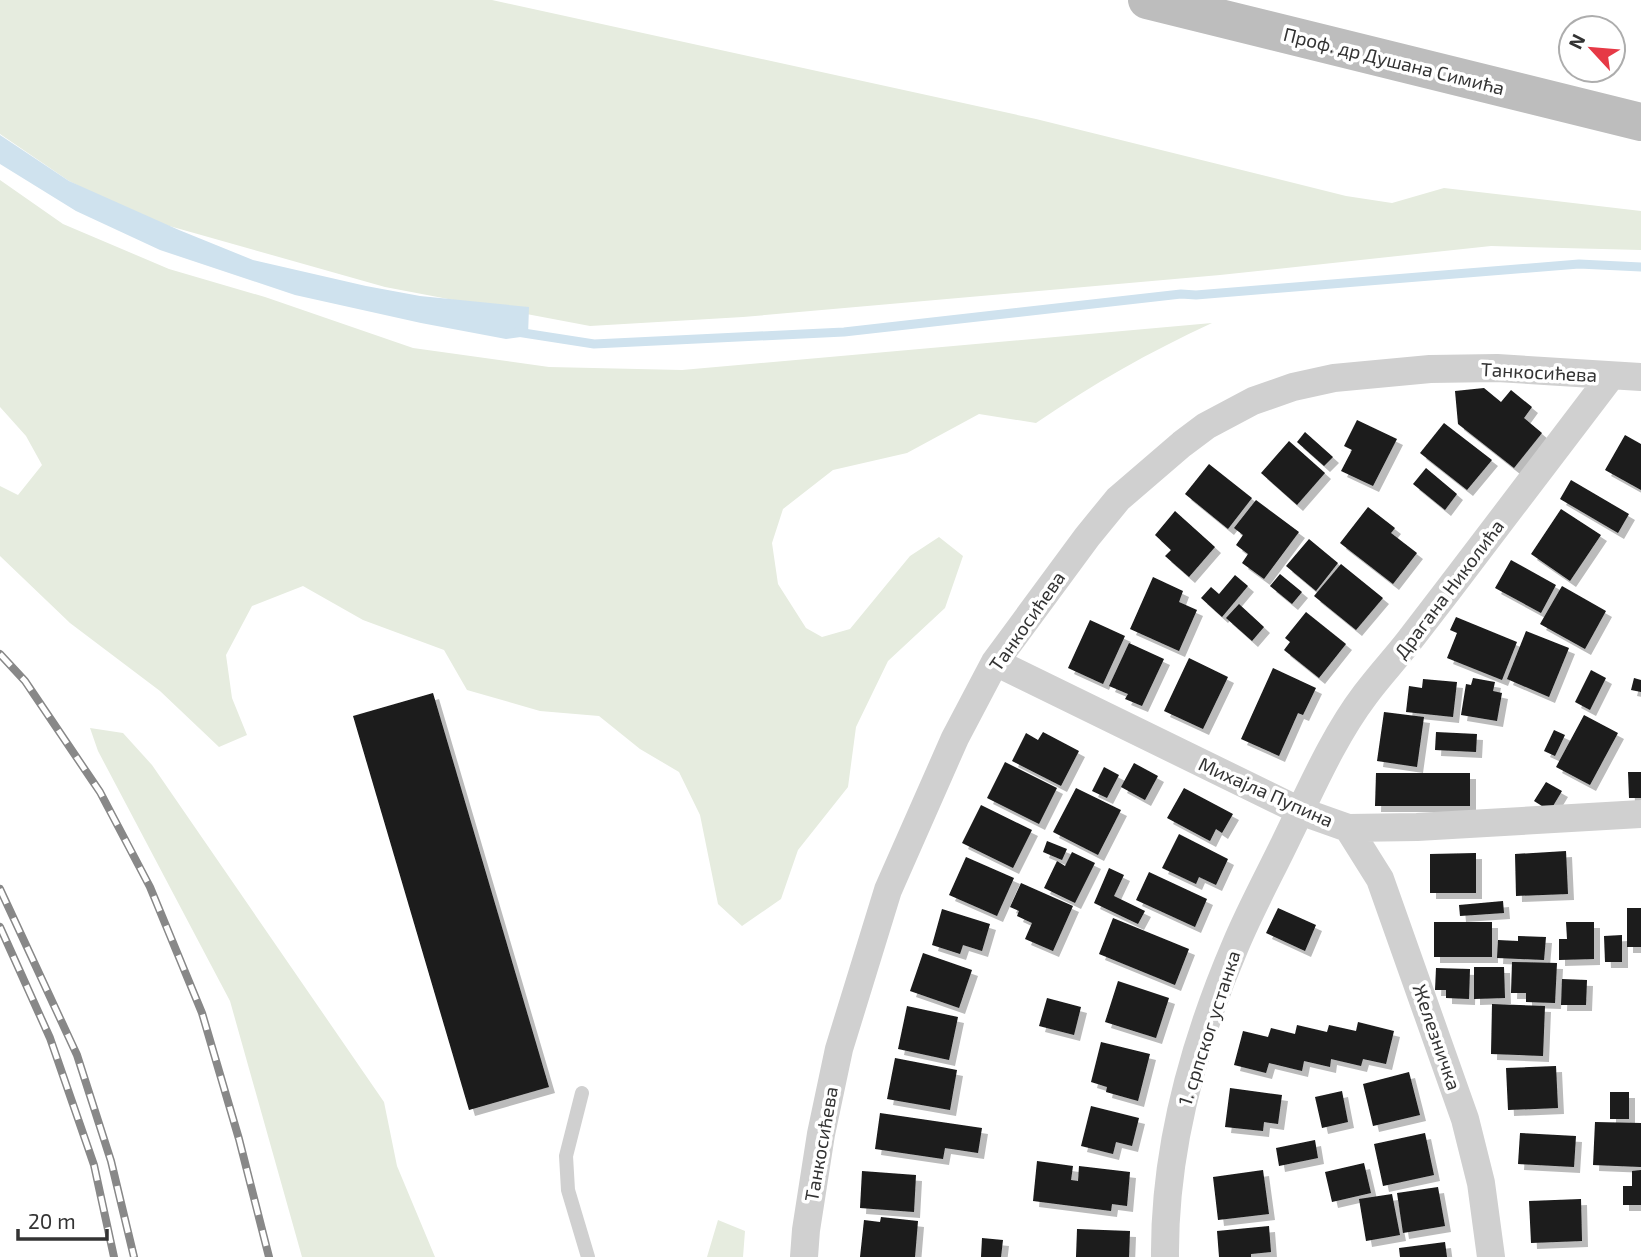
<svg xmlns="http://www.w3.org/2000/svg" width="1641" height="1257" font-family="'Exo 2',sans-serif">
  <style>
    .green { fill: #e6ecdf }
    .water { fill: #cfe2ee }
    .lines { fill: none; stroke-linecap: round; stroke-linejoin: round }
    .stream { stroke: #cfe2ee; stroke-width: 9 }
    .building { fill: #1a1a1a; filter: url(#shadow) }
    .lane { stroke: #d0d0d0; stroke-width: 14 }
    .street { stroke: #d0d0d0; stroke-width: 28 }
    .secondary { stroke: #bdbdbd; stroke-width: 38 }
    .rail-casing { stroke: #888; stroke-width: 8 }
    .rail { stroke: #fff; stroke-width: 5; stroke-dasharray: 16; stroke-linecap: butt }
    .labels { text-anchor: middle; stroke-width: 7; stroke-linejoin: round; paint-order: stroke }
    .street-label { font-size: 19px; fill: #333; stroke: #fff }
  </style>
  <defs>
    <filter id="shadow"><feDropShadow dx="6" dy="6" stdDeviation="0" flood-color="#0004"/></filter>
  </defs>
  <rect width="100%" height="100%" fill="#fff"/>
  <path class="green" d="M0,0H492L1036,119L1346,196L1392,203L1444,188L1641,211V250L1491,246L1220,275L743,317L590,326L385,287L141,218L69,181L0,134Z
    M0,180L63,224L169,269L265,297L413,348L549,367L682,370L1212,323C1149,352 1093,384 1036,423L979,414L907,453L833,470L783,509L772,543L778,584L806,628L822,637L850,629L910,556L939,537L963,556L945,608L888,661L856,727L848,787L798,850L781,899L742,926L718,904L700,815L679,772L640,749L599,716L540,711L467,690L444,650L363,620L303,586L252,606L226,655L232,698L247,735L219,747L160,691L70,623L0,556V486L18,495L42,465L26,436L0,407Z
    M90,728L123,733L152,765L384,1102L397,1166L435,1257H302L230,1001L98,751Z
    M718,1220L745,1231L743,1257H707Z"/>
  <path class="water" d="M0,135L69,181L179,230L253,260L366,286L420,296L529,307L528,336L506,339L421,323L295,295L160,250L76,211L0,164Z"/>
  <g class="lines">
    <path class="stream" d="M517,332L594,344L844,332L1181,294L1196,295L1579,264L1641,267"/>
  </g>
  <path class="building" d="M1484,388L1501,402L1511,390L1532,407L1524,418L1542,433L1514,468L1458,424L1455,391Z
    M1357,420L1397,439L1373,486L1341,471L1352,450L1344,446Z
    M1444,423L1492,460L1467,490L1420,453Z
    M1305,432L1333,457L1324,466L1297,442Z
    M1625,435L1641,444V490L1605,470Z
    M1289,441L1325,473L1297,505L1261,473Z
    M1209,464L1252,498L1228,529L1185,494Z
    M1426,468L1457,494L1445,510L1413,484Z
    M1571,480L1629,514L1618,533L1560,499Z
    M1256,500L1299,532L1264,579L1242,563L1248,554L1236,545L1243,535L1234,528Z
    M1368,507L1395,528L1391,533L1417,553L1393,584L1340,543Z
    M1561,509L1601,535L1570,581L1531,554Z
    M1175,511L1215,547L1189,577L1165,556L1171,550L1155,535Z
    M1309,539L1338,563L1316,591L1286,566Z
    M1511,560L1556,585L1541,613L1495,588Z
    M1341,564L1383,598L1356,630L1314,596Z
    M1280,574L1302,592L1292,604L1270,586Z
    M1235,575L1248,586L1222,617L1201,598L1211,587L1219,594Z
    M1153,577L1183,591L1179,602L1197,610L1179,651L1130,629Z
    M1562,586L1606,611L1585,649L1540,624Z
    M1239,604L1264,627L1252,641L1226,618Z
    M1306,612L1346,644L1319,678L1284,650L1290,642L1285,638Z
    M1456,617L1517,642L1502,680L1447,658L1457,633L1450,630Z
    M1090,620L1125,636L1103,684L1068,668Z
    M1526,631L1569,648L1549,697L1507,679Z
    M1129,643L1164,659L1142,706L1125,699L1128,694L1109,686Z
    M1189,658L1228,677L1203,729L1164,711Z
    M1273,668L1316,688L1303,715L1298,713L1279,756L1241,739Z
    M1591,670L1606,678L1590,710L1575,702Z
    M1473,678L1495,682L1493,691L1502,693L1497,721L1461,715L1466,684L1471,685Z
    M1634,678L1641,680V692L1631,690Z
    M1423,679L1457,682L1453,717L1406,712L1409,686L1422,688Z
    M433,693L549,1087L469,1110L353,716Z
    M1384,712L1424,717L1417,767L1377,761Z
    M1584,715L1618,733L1590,785L1556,767Z
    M1554,730L1565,735L1555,756L1544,751Z
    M1043,732L1079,751L1061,786L1012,761L1026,733L1038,740Z
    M1436,732L1477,734L1476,752L1435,750Z
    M1005,762L1057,788L1039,824L987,798Z
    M1134,763L1158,776L1145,800L1121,787Z
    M1104,767L1119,775L1107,798L1092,791Z
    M1628,772H1641V798H1629Z
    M1376,773H1470V806H1375Z
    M1546,782L1562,791L1550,811L1534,801Z
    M1076,788L1121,810L1098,855L1053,832Z
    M1184,788L1233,814L1222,833L1216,829L1210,841L1167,818Z
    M981,805L1032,830L1013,868L962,843Z
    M1179,834L1228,859L1216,885L1199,877L1196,884L1162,868Z
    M1047,841L1067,849L1062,860L1043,852Z
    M1566,851L1568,894L1516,896L1515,854Z
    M1072,852L1095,863L1075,903L1044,888L1057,861L1065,866Z
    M1476,853V893H1430V854Z
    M966,857L1014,878L997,916L949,895Z
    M1109,868L1124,875L1114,896L1145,911L1138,924L1094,903Z
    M1149,872L1207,899L1195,927L1136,900Z
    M1021,883L1073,906L1053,951L1025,939L1032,923L1017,916L1019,911L1010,907Z
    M1503,901L1504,913L1460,916L1459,905Z
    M1278,908L1316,925L1305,951L1266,933Z
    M1627,908H1641V947H1627Z
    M942,909L990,924L982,951L963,945L960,954L932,945Z
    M1113,918L1189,949L1175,985L1099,954Z
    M1434,922H1492V957H1434Z
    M1566,922H1594V959L1559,960V939H1567Z
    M1622,935V962H1605L1604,936Z
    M1518,936L1546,937L1544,960L1497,958L1498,940L1518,941Z
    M923,953L972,970L959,1008L910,991Z
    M1512,962L1557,963L1555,1003L1526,1002V993H1511Z
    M1474,967H1504L1505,998L1474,999Z
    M1436,968L1470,969L1469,999L1446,998V990H1435Z
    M1562,979L1587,980L1586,1005H1561Z
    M1118,981L1169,998L1156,1038L1105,1022Z
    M1047,998L1081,1007L1074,1035L1039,1026Z
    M1492,1004L1545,1006L1543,1056L1491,1054Z
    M907,1006L958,1017L949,1060L898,1049Z
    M1358,1022L1394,1031L1386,1064L1363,1059L1361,1066L1331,1059L1330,1067L1304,1061L1302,1071L1269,1063L1266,1073L1234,1065L1243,1031L1268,1037L1271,1028L1295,1034L1297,1025L1327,1032L1329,1025L1356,1031Z
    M1101,1042L1150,1054L1138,1101L1106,1092L1107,1087L1091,1082Z
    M895,1058L957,1070L950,1110L887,1099Z
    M1556,1066L1558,1108L1508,1110L1506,1068Z
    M1409,1072L1420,1115L1373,1126L1363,1084Z
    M1230,1088L1282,1095L1278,1124L1264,1122L1263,1131L1225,1127Z
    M1342,1091L1348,1122L1322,1128L1315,1097Z
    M1610,1092H1629V1119H1610Z
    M1091,1106L1139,1118L1132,1146L1116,1142L1113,1154L1081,1146Z
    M880,1113L982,1128L978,1153L945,1148L943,1159L875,1149Z
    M1595,1122L1641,1123V1167L1593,1165Z
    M1425,1133L1434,1175L1383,1186L1374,1144Z
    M1520,1133L1576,1136L1574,1167L1518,1164Z
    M1315,1140L1318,1158L1279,1166L1276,1148Z
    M1037,1161L1073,1166L1071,1180L1078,1181L1079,1166L1130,1172L1127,1206L1112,1204L1111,1211L1033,1201Z
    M1364,1163L1371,1193L1332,1202L1325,1172Z
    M1263,1170L1269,1214L1218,1220L1213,1177Z
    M1641,1170V1205H1623V1186H1632V1171Z
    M862,1171L916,1175L914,1212L860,1208Z
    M1438,1187L1445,1226L1403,1233L1397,1193Z
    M1392,1194L1400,1235L1366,1241L1359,1199Z
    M1581,1199L1582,1241L1531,1243L1529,1201Z
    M881,1217L918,1221L915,1257H860L864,1220L880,1222Z
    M1269,1226L1271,1252L1251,1254V1257H1219L1217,1231Z
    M1077,1229L1130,1231L1129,1257H1076Z
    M982,1238L1003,1240L1001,1257H981Z
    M1445,1242L1447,1257H1400L1399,1248Z"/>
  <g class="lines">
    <path class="lane" d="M582,1093L566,1156L568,1190L588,1257"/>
    <path class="street" d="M995,662L1300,811L1348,828L1417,827L1641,814
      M1348,828L1380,879L1465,1119L1481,1183L1491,1257
      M804,1257L806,1230L821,1134L839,1049L888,890L955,738L995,662L1087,537L1118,499L1182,444L1206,426L1253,401L1293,387L1334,378L1430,369L1497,368L1641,377
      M1165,1257C1164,1150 1194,1042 1236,944C1252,906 1272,870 1289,834C1312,787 1334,736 1365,695C1379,676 1395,659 1409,641C1477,553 1544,464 1611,376"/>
    <path class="secondary" d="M1147,0L1641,122"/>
    <defs>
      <path id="rail" d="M0,654L25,681L100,792L150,887L202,1013L239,1139L269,1257
        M0,889L77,1055L111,1161L134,1257
        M0,927L50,1038L94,1165L114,1257"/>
    </defs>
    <use href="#rail" class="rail-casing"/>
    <use href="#rail" class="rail"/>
  </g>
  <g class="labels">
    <g class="street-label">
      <text transform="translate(1394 61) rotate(14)" y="7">Проф. др Душана Симића</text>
      <text transform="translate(1539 372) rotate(3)" y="7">Танкосићева</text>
      <text transform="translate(1449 589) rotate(-53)" y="7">Драгана Николића</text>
      <text transform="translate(1027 621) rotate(-55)" y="7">Танкосићева</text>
      <text transform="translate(1266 792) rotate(24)" y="7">Михајла Пупина</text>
      <text transform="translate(1209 1028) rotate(-72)" y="7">1. српског устанка</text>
      <text transform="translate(1437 1037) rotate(71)" y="7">Железничка</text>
      <text transform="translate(821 1144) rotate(-80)" y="7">Танкосићева</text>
    </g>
  </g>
  <g transform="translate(1592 49) rotate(296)"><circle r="33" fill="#ffffff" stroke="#adadad" stroke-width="2"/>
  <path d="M0-5L12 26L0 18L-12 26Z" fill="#e63946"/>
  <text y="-10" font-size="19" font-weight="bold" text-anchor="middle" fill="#333333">N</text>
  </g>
  <path d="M18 1229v10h89v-10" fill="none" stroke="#333333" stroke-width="3.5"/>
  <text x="28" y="1229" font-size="21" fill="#333333" stroke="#ffffff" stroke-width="5" paint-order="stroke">20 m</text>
</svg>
